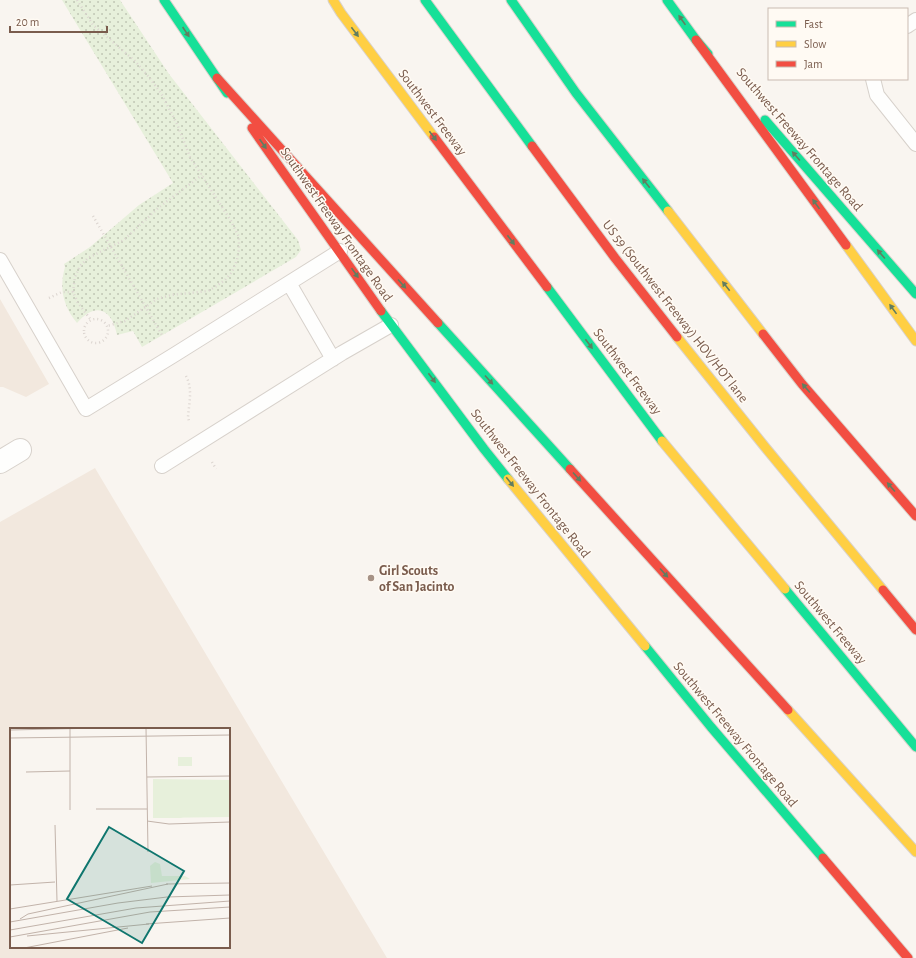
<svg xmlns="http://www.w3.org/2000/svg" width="916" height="958" font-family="'Alegreya Sans',sans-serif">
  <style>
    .residential { fill: #f2e8de; fill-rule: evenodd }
    .grass { fill: url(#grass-dots) }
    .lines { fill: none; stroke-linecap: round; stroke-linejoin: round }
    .lane-casing { stroke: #d7d1cb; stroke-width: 16 }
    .street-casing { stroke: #d7d1cb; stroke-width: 24 }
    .fast-casing { stroke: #d9d2cb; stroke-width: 11 }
    .slow-casing { stroke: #d9d2cb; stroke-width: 11 }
    .jam-casing { stroke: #d9d2cb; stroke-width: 11 }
    .path { stroke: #dcd5d0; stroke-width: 2.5; stroke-dasharray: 1 3; stroke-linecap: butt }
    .lane { stroke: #fefefd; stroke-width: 14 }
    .street { stroke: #fefefd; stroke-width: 22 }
    .fast { stroke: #16e098; stroke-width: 9 }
    .slow { stroke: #ffcf43; stroke-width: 9 }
    .jam { stroke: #f24e42; stroke-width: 9 }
    .oneway { fill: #617d60 }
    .poi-dot { fill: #a69286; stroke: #fffaf3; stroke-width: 1.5 }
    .labels { text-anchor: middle; stroke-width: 3; stroke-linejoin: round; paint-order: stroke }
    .street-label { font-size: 14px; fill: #7a5c4d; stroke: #fffaf3 }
    .poi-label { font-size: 14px; font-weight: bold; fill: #7a5c4d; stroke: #fffaf3; text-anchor: start }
    .inset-road { fill: none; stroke: #c2b3aa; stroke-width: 1 }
    .view { fill: #0f766e; fill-opacity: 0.15; stroke: #0f766e; stroke-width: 2 }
    .inset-edge { fill: none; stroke: #7a5c4d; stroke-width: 2 }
  </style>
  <defs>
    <pattern id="grass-dots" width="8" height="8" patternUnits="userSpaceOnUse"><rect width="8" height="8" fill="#e7f0db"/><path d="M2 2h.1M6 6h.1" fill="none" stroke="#c0c6b4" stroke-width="1.8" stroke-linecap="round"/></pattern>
  </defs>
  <rect width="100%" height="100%" fill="#f9f5f0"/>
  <path class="residential" d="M0,299L49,384L26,397L3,387H0Z
    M95,468L387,958H0V522ZM11,729H229V947H11Z"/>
  <path class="grass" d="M62,0H120L169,74L298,240L301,250L296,257L142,347L133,331L117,335C112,309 96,301 77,323C63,306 59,288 65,267L64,264L90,247L139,205L173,183Z"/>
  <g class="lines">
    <defs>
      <path id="lane" d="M907,26L916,20
        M873,79L877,95L916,144
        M0,260L86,409L174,355L340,251
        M289,283L333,359
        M162,466L342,353L391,325"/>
      <path id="street" d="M0,462L20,450"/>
      <path id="fast" d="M164,0L227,93
        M425,0L532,146
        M511,0L576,93L668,211
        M667,0L696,40L708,54
        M765,120L916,294
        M547,287L662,441
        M381,311L484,449L508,479
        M438,323L570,469
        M785,589L916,747
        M645,646L711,727L823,858"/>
      <path id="slow" d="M333,0L341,13L434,137
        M668,211L763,334
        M846,245L916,341
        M677,337L765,447L883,590
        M662,441L785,589
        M508,479L645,646
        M788,710L916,852"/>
      <path id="jam" d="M696,40L846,245
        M217,78L438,323
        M252,128L381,311
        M434,137L547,287
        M532,146L615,258L677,337
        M763,334L802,384L916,516
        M570,469L788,710
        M883,590L916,630
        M823,858L908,958"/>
    </defs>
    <use href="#lane" class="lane-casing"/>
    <use href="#street" class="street-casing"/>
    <use href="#fast" class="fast-casing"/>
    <use href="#slow" class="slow-casing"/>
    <use href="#jam" class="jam-casing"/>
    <path class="path" d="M77,0L93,25L135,61L148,76L161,93L177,124L190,157L231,221L239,237V249L237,260L232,272L225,280L215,287L208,291L171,295L157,299L125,321L107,326
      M93,216L162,335
      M73,292L75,277L80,266L88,258L124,240L158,208L202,175
      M49,298L62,292H73L78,303L91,320
      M84 331a12 12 0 1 1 24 0a12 12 0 1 1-24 0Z
      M186,376C193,389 189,403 188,417L189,421
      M212,462L216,469"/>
    <use href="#lane" class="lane"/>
    <use href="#street" class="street"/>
    <use href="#fast" class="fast"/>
    <use href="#slow" class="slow"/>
    <use href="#jam" class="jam"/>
  </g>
  <defs><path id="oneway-solid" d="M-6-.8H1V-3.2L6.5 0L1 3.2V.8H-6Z"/></defs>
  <g class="oneway">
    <use href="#oneway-solid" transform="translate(682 20) rotate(-125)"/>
    <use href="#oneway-solid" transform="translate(186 32) rotate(56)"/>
    <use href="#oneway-solid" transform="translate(355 32) rotate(53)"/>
    <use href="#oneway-solid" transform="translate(433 136) rotate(53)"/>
    <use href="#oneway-solid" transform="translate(263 144) rotate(55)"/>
    <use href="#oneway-solid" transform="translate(796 156) rotate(-131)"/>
    <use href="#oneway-solid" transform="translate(646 183) rotate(-128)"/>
    <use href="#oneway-solid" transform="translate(816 204) rotate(-126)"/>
    <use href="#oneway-solid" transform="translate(511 240) rotate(53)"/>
    <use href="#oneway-solid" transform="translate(881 254) rotate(-131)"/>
    <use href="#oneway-solid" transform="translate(355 273) rotate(55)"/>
    <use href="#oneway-solid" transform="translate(402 284) rotate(48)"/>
    <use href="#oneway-solid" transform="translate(726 286) rotate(-128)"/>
    <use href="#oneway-solid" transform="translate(893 309) rotate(-126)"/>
    <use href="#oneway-solid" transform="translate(589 344) rotate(53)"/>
    <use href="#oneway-solid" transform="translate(432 378) rotate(53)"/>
    <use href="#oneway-solid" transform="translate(489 380) rotate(48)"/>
    <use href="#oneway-solid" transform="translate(806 388) rotate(-131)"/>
    <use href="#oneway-solid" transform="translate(577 477) rotate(48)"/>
    <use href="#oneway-solid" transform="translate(510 482) rotate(51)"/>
    <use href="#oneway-solid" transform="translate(891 487) rotate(-131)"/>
    <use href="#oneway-solid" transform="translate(664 573) rotate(48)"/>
  </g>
  <circle class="poi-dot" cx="371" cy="578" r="4"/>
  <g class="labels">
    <g class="street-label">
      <text transform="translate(433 112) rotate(53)" y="5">Southwest Freeway</text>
      <text transform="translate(800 139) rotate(49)" y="5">Southwest Freeway Frontage Road</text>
      <text transform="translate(337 224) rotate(55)" y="5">Southwest Freeway Frontage Road</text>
      <text transform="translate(676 311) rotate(52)" y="5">US 59 (Southwest Freeway) HOV/HOT lane</text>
      <text transform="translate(628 371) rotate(53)" y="5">Southwest Freeway</text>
      <text transform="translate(531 483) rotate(52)" y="5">Southwest Freeway Frontage Road</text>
      <text transform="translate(831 622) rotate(50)" y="5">Southwest Freeway</text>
      <text transform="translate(736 734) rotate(50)" y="5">Southwest Freeway Frontage Road</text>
    </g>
    <g class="poi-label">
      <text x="379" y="575">Girl Scouts<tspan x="379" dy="16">of San Jacinto</tspan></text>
    </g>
  </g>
  <g transform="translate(10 728)">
    <rect width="220" height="220" fill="#f9f5f0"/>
    <path d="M145,134L150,136L152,148H175L180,151L141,155L140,138Z" fill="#e7f0db"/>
    <path d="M168,29H182V38H168ZM143,51L220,52V89L143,90Z" fill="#e7f0db"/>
    <path d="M183,83L202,87L204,89L174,88ZM161,84L173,90H143L151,85Z" fill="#e7f0db"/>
    <path class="inset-road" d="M60,0V82M136,0L138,124M0,2L89,0M0,10L220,7M16,44L60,43M137,49L220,48M86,81H137M137,93L159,96L220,94M45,97L47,173M156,156L220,155M0,157L45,154M0,181L142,158M10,191L18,186L158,156M0,194L108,175L157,169L220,167M136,196L220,190M0,202L126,180L220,173M17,208L139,196M0,209L140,184L220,179M14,220L118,200"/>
    <path class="view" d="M99,99L174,143L132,215L57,171Z"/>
    <rect width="220" height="220" class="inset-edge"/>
  </g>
  <rect x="768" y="8" width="140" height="72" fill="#fffaf3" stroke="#cabbb1"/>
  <rect x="776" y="21" width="20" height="6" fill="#16e098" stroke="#cabbb1"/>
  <text x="804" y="28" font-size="12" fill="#7a5c4d">Fast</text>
  <rect x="776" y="41" width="20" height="6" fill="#ffcf43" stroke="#cabbb1"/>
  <text x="804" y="48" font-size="12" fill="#7a5c4d">Slow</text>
  <rect x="776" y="61" width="20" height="6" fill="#f24e42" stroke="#cabbb1"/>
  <text x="804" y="68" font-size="12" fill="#7a5c4d">Jam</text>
  <path d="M10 26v6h97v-6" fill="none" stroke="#7a5c4d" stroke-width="2"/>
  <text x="16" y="26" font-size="12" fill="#7a5c4d" stroke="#fffaf3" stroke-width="3" paint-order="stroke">20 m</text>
</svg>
